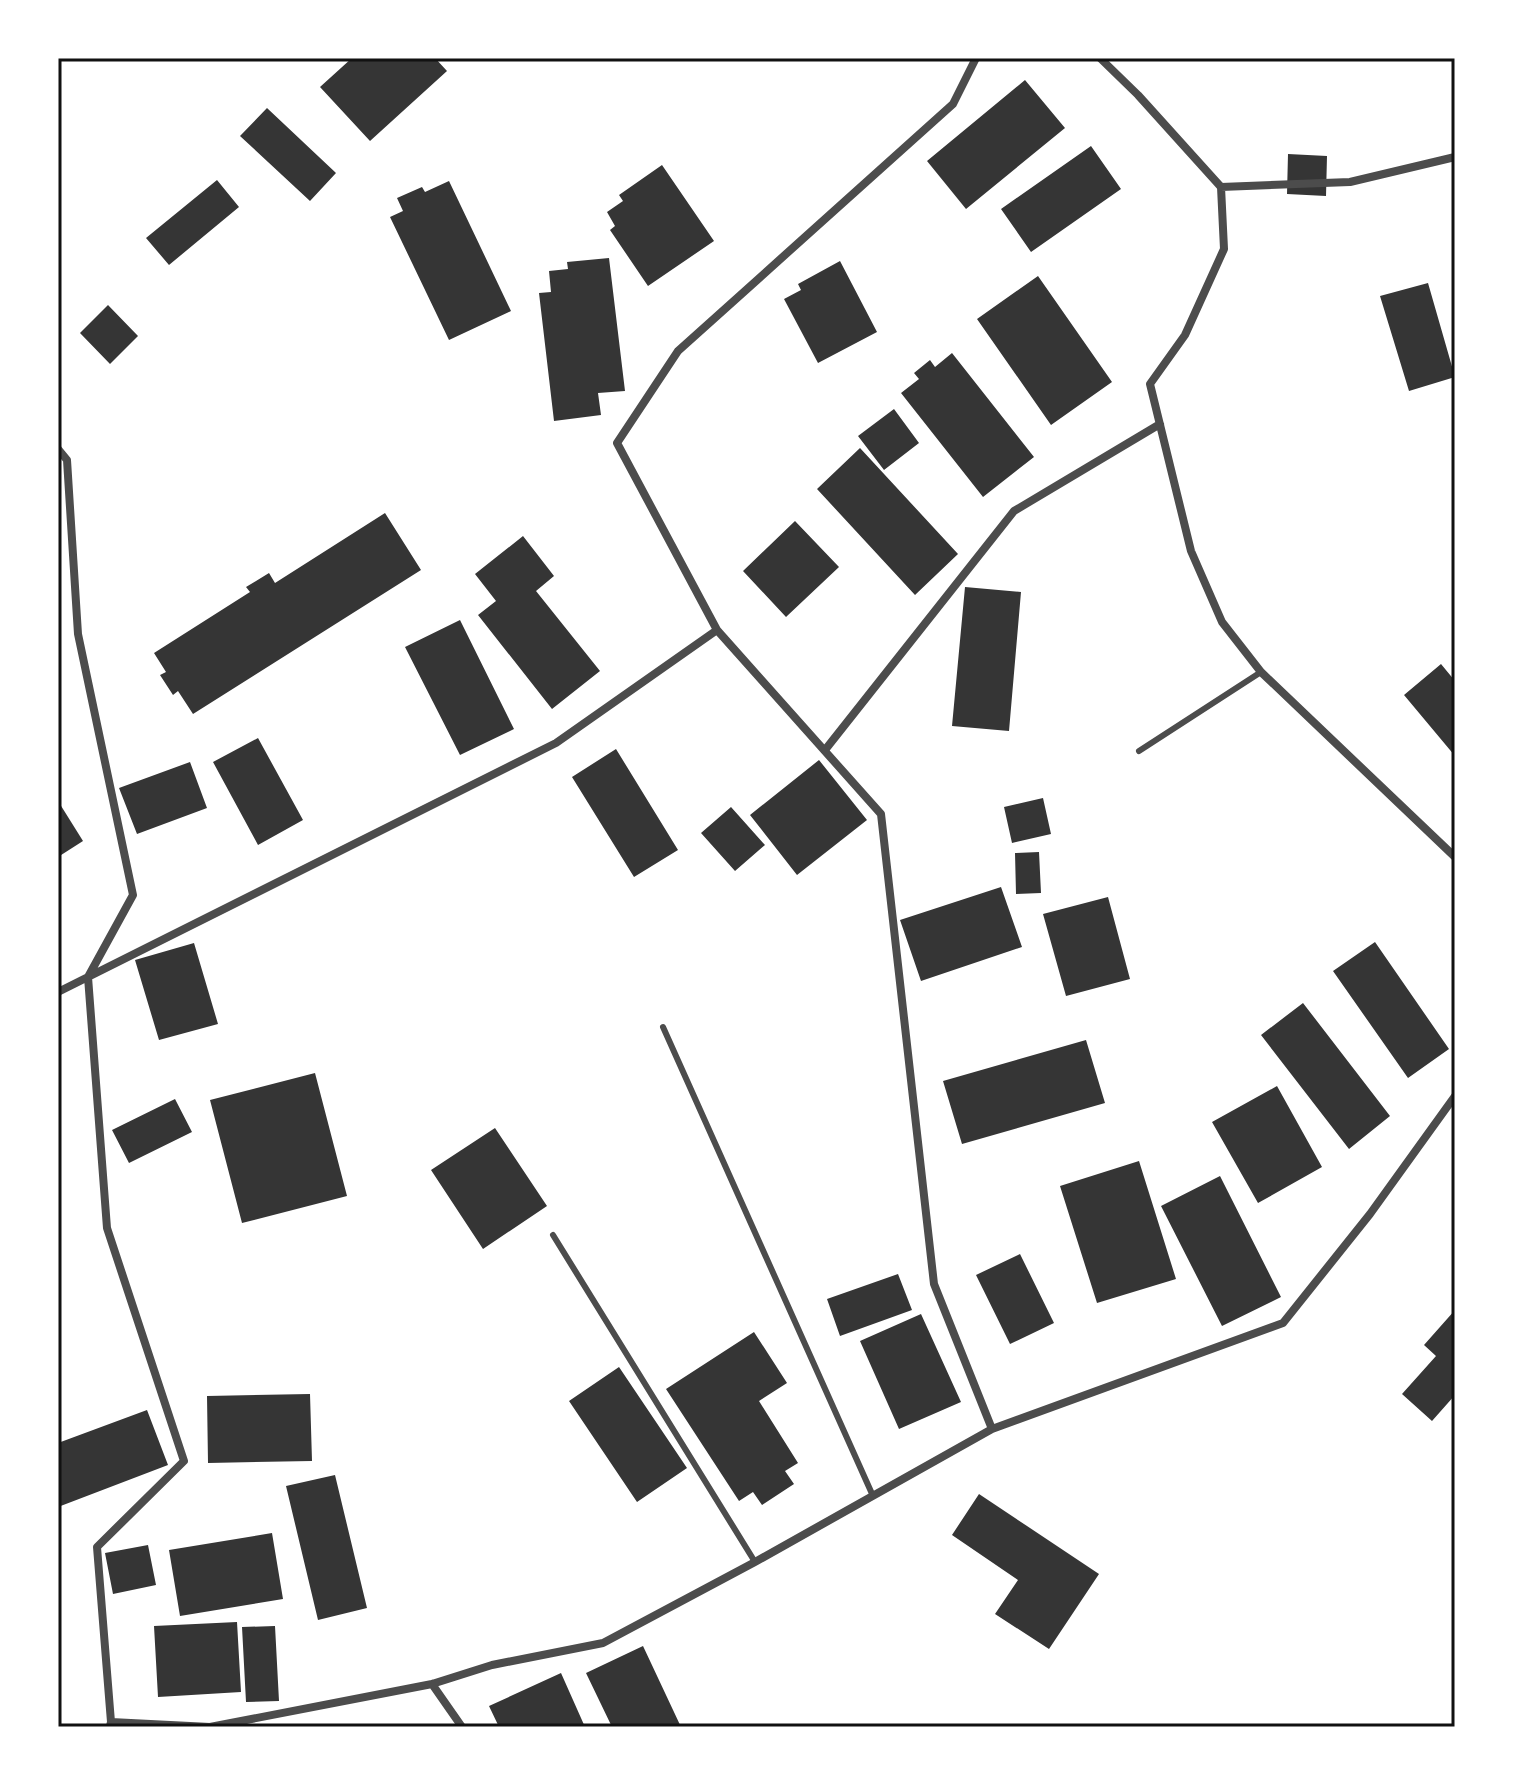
<svg xmlns="http://www.w3.org/2000/svg" width="1513" height="1785" font-family="'Fira Sans Condensed',sans-serif">
  <style>
    .building { fill: #353535 }
    .lines { fill: none; stroke-linecap: round; stroke-linejoin: round }
    .service { stroke: #4c4c4c; stroke-width: 6 }
    .minor { stroke: #4c4c4c; stroke-width: 8 }
    .neatline { fill: none; stroke: #111; stroke-width: 3 }
  </style>
  <rect width="100%" height="100%" fill="#fff"/>
  <path class="building" d="M352,58H435L447,71L370,141L320,87Z
    M1025,80L1065,128L966,209L927,161Z
    M267,108L336,173L310,201L240,136Z
    M1091,146L1121,189L1031,252L1001,209Z
    M1288,154L1327,156L1326,196L1287,194Z
    M662,165L714,241L648,286L610,230L615,226L607,212L623,201L619,195Z
    M217,180L239,207L169,265L146,238Z
    M449,181L511,311L449,340L390,217L403,211L397,198L422,187L425,192Z
    M609,258L625,391L598,393L601,415L554,421L539,293L551,292L549,271L568,269L567,262Z
    M840,261L877,332L818,363L784,299L801,290L798,284Z
    M1038,276L1112,382L1051,425L977,319Z
    M1428,283L1455,377L1409,391L1380,296Z
    M108,305L138,336L110,364L80,333Z
    M952,353L1034,457L983,497L901,393L919,379L914,373L930,360L935,367Z
    M894,409L919,443L884,470L858,436Z
    M860,448L958,554L915,595L817,489Z
    M385,513L421,570L193,714L178,691L173,695L160,675L166,672L154,653L250,592L246,587L269,573L275,583Z
    M795,521L839,567L786,617L743,571Z
    M523,536L554,576L536,591L600,671L552,709L478,615L496,601L475,574Z
    M965,587L1021,592L1009,731L952,726Z
    M460,620L514,729L460,755L405,647Z
    M1441,664L1455,681V756L1404,695Z
    M258,738L303,820L258,845L213,762Z
    M616,749L678,850L634,877L572,777Z
    M819,760L867,820L797,875L750,815Z
    M190,762L207,808L137,834L119,788Z
    M1043,798L1051,834L1012,843L1004,807Z
    M58,801L83,841L58,857Z
    M731,807L765,845L735,871L701,833Z
    M1039,852L1041,893L1016,894L1015,853Z
    M1001,887L1022,947L921,981L900,920Z
    M1108,897L1130,979L1066,996L1043,914Z
    M1375,942L1449,1049L1408,1078L1333,971Z
    M194,943L218,1024L159,1040L135,960Z
    M1303,1003L1390,1116L1349,1149L1261,1035Z
    M1086,1040L1105,1103L962,1144L943,1081Z
    M315,1073L347,1196L242,1223L210,1100Z
    M1277,1086L1322,1167L1258,1203L1212,1122Z
    M175,1099L192,1132L129,1163L112,1130Z
    M495,1128L547,1206L483,1249L431,1170Z
    M1139,1161L1176,1279L1097,1303L1060,1186Z
    M1220,1176L1281,1297L1222,1326L1161,1206Z
    M1020,1254L1054,1323L1010,1344L976,1275Z
    M898,1274L912,1310L840,1336L827,1299Z
    M1455,1310V1395L1432,1421L1402,1394L1436,1356L1424,1345Z
    M921,1314L961,1402L899,1429L860,1341Z
    M754,1332L787,1383L759,1401L798,1463L785,1471L794,1484L762,1505L753,1492L739,1501L666,1389Z
    M619,1367L687,1468L637,1502L569,1401Z
    M310,1394L312,1461L208,1463L207,1396Z
    M147,1410L168,1465L58,1507V1443Z
    M335,1475L367,1608L318,1620L286,1486Z
    M979,1494L1099,1574L1049,1649L995,1614L1018,1580L952,1535Z
    M272,1533L283,1599L180,1616L169,1550Z
    M148,1545L156,1585L113,1594L105,1553Z
    M237,1622L241,1692L158,1697L154,1626Z
    M275,1626L279,1701L246,1702L242,1627Z
    M643,1646L681,1727H612L586,1673Z
    M561,1673L585,1727H499L489,1706Z"/>
  <g class="lines">
    <path class="service" d="M1139,751L1261,672
      M663,1027L873,1496
      M553,1235L755,1562"/>
    <path class="minor" d="M1100,58L1138,95L1221,187L1224,249L1185,335L1150,384L1191,551L1222,622L1261,672L1455,857
      M1221,187L1350,182L1455,157
      M58,449L67,460L78,634L133,895L88,977L107,1228L184,1461L97,1547L111,1722
      M717,630L881,814L934,1284L992,1429
      M825,750L1014,511L1160,424
      M58,992L556,743L717,630L617,443L678,351L953,104L976,58
      M432,1684L462,1727
      M110,1726L111,1722L210,1727
      M210,1727L432,1684L492,1665L603,1643L755,1562L992,1429L1283,1323L1370,1214L1455,1096"/>
  </g>
  <rect width="1513" height="1785" fill="none" stroke="#ffffff" stroke-width="120"/>
  <rect x="60" y="60" width="1393" height="1665" class="neatline"/>
</svg>
